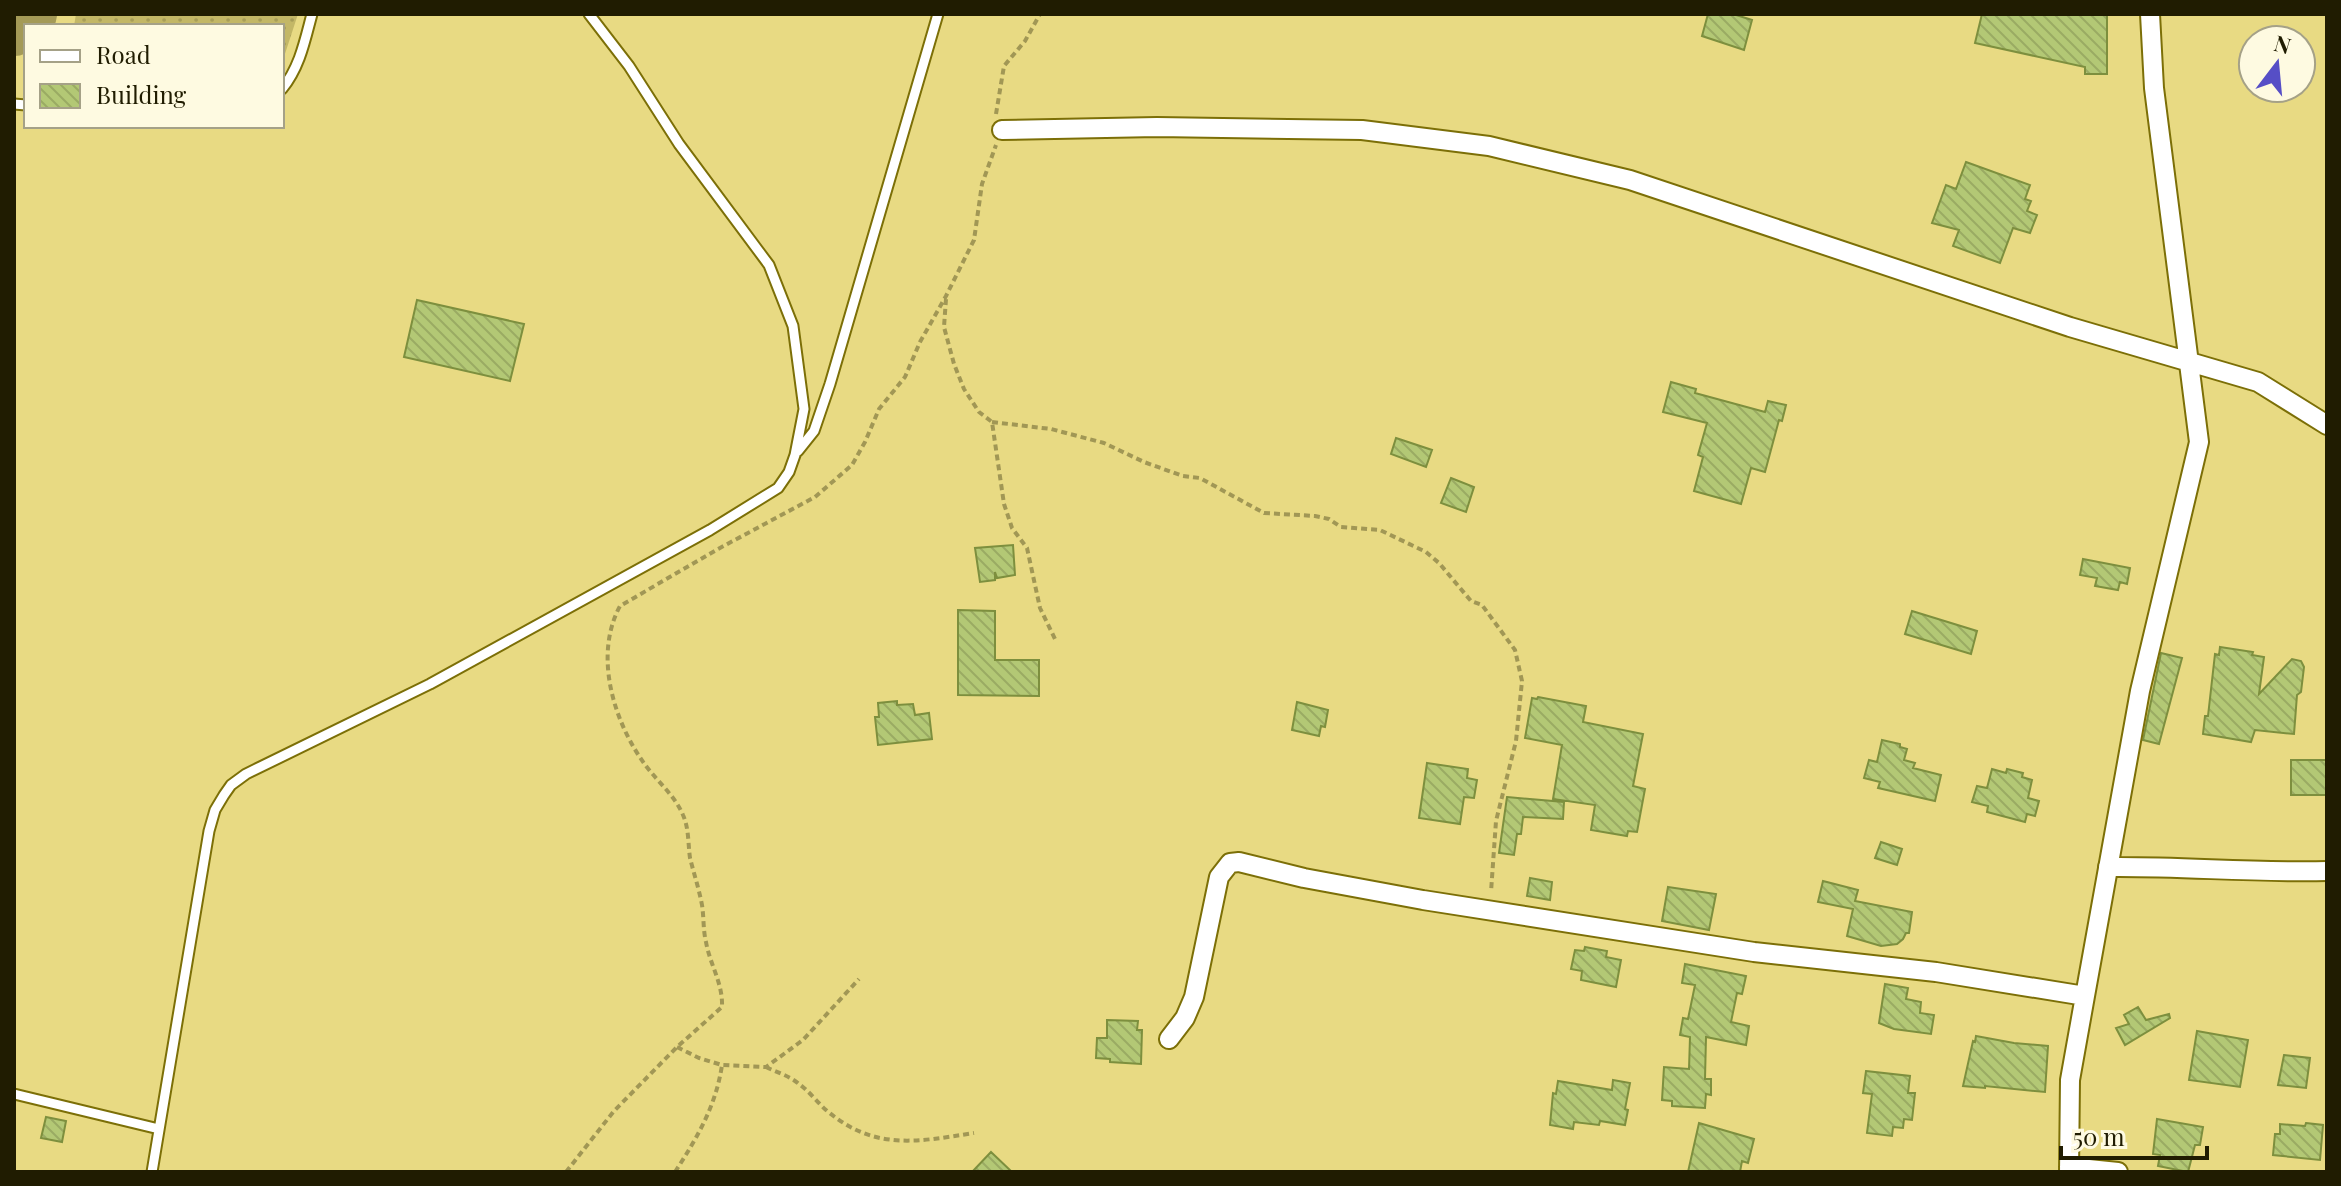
<svg xmlns="http://www.w3.org/2000/svg" width="2341" height="1186" font-family="'Playfair Display',serif">
  <style>
    .grass { fill: url(#grass-dots) }
    .lines { fill: none; stroke-linecap: round; stroke-linejoin: round }
    .taxiway { stroke: #a49a57; stroke-width: 52 }
    .building { fill: url(#building-back-hatch); stroke: #7d8f3e; stroke-width: 2 }
    .service-casing { stroke: #7c6f07; stroke-width: 13 }
    .minor-casing { stroke: #7c6f07; stroke-width: 22 }
    .path { stroke: #a19755; stroke-width: 4; stroke-dasharray: 6 4; stroke-linecap: butt }
    .service { stroke: #fff; stroke-width: 9 }
    .minor { stroke: #fff; stroke-width: 18 }
  </style>
  <defs>
    <pattern id="grass-dots" width="8" height="8" patternUnits="userSpaceOnUse" patternTransform="scale(2)"><rect width="8" height="8" fill="#c3b766"/><path d="M2 2h.1M6 6h.1" fill="none" stroke="#a79d57" stroke-width="1.8" stroke-linecap="round"/></pattern>
    <pattern id="building-back-hatch" width="6" height="6" patternUnits="userSpaceOnUse" patternTransform="scale(2)"><rect width="6" height="6" fill="#b3c875"/><path d="M-1 5l2 2M0 0l6 6M5-1l2 2" fill="none" stroke="#9aab63"/></pattern>
  </defs>
  <rect width="100%" height="100%" fill="#e8da83"/>
  <path class="grass" d="M76,14H298L282,63V26H74Z"/>
  <g class="lines">
    <path class="taxiway" d="M14,30L25,25L31,14"/>
  </g>
  <path class="building" d="M1708,14H1733L1752,20L1744,50L1702,36Z
    M1982,14H2107V74H2085V67L1975,43Z
    M1966,162L2030,185L2025,199L2031,201L2027,211L2037,215L2030,233L2013,228L2000,263L1953,246L1959,230L1932,223L1946,185L1956,189Z
    M417,300L524,324L510,381L404,357Z
    M1671,382L1696,389L1695,393L1765,412L1768,401L1786,405L1782,421L1779,420L1765,472L1751,468L1741,504L1694,491L1703,457L1698,455L1707,423L1663,412Z
    M1396,438L1432,450L1426,467L1391,454Z
    M1451,478L1474,487L1466,512L1441,503Z
    M1013,545L1015,575L997,578L995,572V580L980,582L975,548Z
    M2083,559L2130,568L2127,584L2120,582L2118,590L2095,586L2097,578L2080,575Z
    M958,610L995,611V660H1039V696L958,695Z
    M1912,611L1977,631L1971,654L1905,634Z
    M2220,647L2253,652L2252,655L2264,657L2259,694L2292,659L2301,661L2304,667L2301,692L2297,695L2294,734L2255,730L2251,742L2203,734L2205,716H2208L2215,654L2219,655Z
    M2161,653L2182,658L2159,744L2143,740Z
    M1538,697L1586,706L1583,722L1643,734L1633,786L1645,789L1637,832L1628,831L1627,836L1591,830L1595,805L1553,799L1562,745L1525,738L1532,698L1537,699Z
    M897,701V705L913,704L915,715L929,713L932,739L878,745L875,717H879L878,703Z
    M1297,702L1328,710L1325,727L1321,726L1319,736L1292,730Z
    M1882,740L1900,744V747L1907,749L1904,760L1915,763L1913,768L1941,775L1935,801L1878,788L1880,782L1864,778L1869,760L1877,762Z
    M2291,760H2327V795H2291Z
    M1427,763L1468,769L1467,778L1477,780L1474,798L1464,797L1460,824L1419,818Z
    M1992,769L2006,773L2007,769L2023,773L2022,777L2032,780L2028,798L2039,801L2035,816L2027,814L2025,822L1987,812L1988,806L1972,802L1977,786L1987,788Z
    M1507,797L1564,802L1563,819L1523,817L1521,834H1517L1514,855L1499,853Z
    M1881,842L1902,849L1897,865L1875,858Z
    M1530,878L1552,882L1550,900L1527,896Z
    M1823,881L1858,890L1855,901L1912,912L1909,933H1906L1903,939L1897,944L1881,946L1847,936L1853,909L1818,902Z
    M1668,887L1716,894L1709,930L1662,921Z
    M1585,947L1607,951L1606,957L1621,960L1616,987L1581,980L1582,971L1571,969L1575,950L1584,951Z
    M1685,964L1746,976L1742,994L1737,993L1731,1022L1749,1026L1746,1045L1706,1037L1705,1079H1711V1095L1706,1094L1705,1108L1672,1106V1101L1662,1100L1664,1067L1689,1069L1690,1037L1680,1035L1683,1018L1688,1019L1695,985L1682,983Z
    M1885,984L1908,988L1906,999L1921,1002L1920,1013L1934,1015L1931,1034L1894,1029L1879,1023Z
    M2138,1007L2146,1020L2169,1014L2170,1018L2125,1045L2116,1028L2129,1024L2124,1015Z
    M1107,1020L1138,1021L1137,1030H1142L1141,1064L1110,1062V1059L1096,1058L1097,1038H1107Z
    M2197,1031L2248,1040L2240,1087L2189,1080Z
    M1976,1036L2014,1043L2048,1046L2045,1092L1985,1086V1088L1963,1086L1973,1041L1975,1042Z
    M2284,1055L2310,1058L2306,1088L2278,1085Z
    M1866,1071L1910,1076L1908,1093H1915L1912,1120L1904,1119L1903,1128L1893,1127L1892,1136L1867,1133L1872,1094L1863,1093Z
    M1613,1080L1630,1083L1625,1109L1628,1110L1625,1125L1600,1121L1599,1125L1574,1122L1573,1129L1550,1125L1553,1093L1556,1094L1558,1081L1612,1090Z
    M46,1117L66,1121L62,1142L41,1138Z
    M2157,1119L2203,1127L2200,1145H2195L2188,1172L2158,1166L2160,1155L2153,1154Z
    M1699,1123L1754,1139L1748,1163L1742,1161L1740,1172H1688Z
    M2306,1123L2323,1125L2320,1160L2273,1155L2275,1134H2280V1124L2305,1126Z
    M991,1152L1012,1172H972Z"/>
  <g class="lines">
    <defs>
      <path id="service" d="M282,89C300,67 305,40 312,14
        M14,104L26,105
        M798,451L814,431L830,384L938,14
        M14,1094L159,1129
        M152,1172L209,831L215,810L224,795L231,785L246,774L430,684L710,530L778,488L789,472L795,455L804,409L793,326L769,265L679,144L629,66L589,14"/>
      <path id="minor" d="M1002,130L1157,127L1362,130L1489,146L1630,180L2070,327L2258,382L2327,425
        M2108,867C2181,866 2254,873 2327,871
        M1169,1039L1185,1018L1194,997L1219,877L1230,863L1239,862L1304,878L1423,900L1754,952L1936,972L2085,996
        M2069,1167L2118,1172
        M2069,1172L2070,1080L2085,996L2140,691L2199,442L2154,88L2150,14"/>
    </defs>
    <use href="#service" class="service-casing"/>
    <use href="#minor" class="minor-casing"/>
    <path class="path" d="M996,114L1004,66L1025,41L1040,14
      M946,299L944,327L954,364L964,389L979,412L992,422L1004,504L1012,528L1027,548L1040,608L1055,639
      M992,422L1051,429L1104,443L1144,462L1183,476L1200,478L1264,513L1315,516L1329,519L1341,527L1380,530L1426,552L1439,563L1471,601L1482,605L1515,650L1522,681L1516,741L1496,821L1491,892
      M677,1047L699,1058L722,1065L766,1067L803,1040L859,979
      M766,1067C776,1072 790,1076 799,1084C809,1091 817,1102 826,1110C874,1151 916,1142 974,1133
      M566,1172L614,1111L677,1047L722,1007C723,983 710,965 706,942C703,930 704,918 702,905C699,889 694,874 690,858C688,844 689,828 683,815C675,796 659,783 646,766C614,723 593,656 620,606L718,549L815,497L852,465L865,442L879,409L905,377L920,342L946,296L974,240L982,184L996,145
      M675,1172C697,1138 716,1106 722,1065"/>
    <use href="#service" class="service"/>
    <use href="#minor" class="minor"/>
  </g>
  <rect width="2341" height="1186" fill="none" stroke="#201c01" stroke-width="32"/>
  <rect x="24" y="24" width="260" height="104" fill="#fefae1" stroke="#a5a187" stroke-width="2"/>
  <rect x="40" y="50" width="40" height="12" fill="#ffffff" stroke="#a5a187" stroke-width="2"/>
  <text x="96" y="64" font-size="24" fill="#201c01">Road</text>
  <rect x="40" y="84" width="40" height="24" fill="url(#building-back-hatch)" stroke="#a5a187" stroke-width="2"/>
  <text x="96" y="104" font-size="24" fill="#201c01">Building</text>
  <g transform="translate(2277 64) rotate(16)"><circle r="38" fill="#fefae1" stroke="#a5a187" stroke-width="2"/>
  <path d="M0-6L14 30L0 20L-14 30Z" fill="#564ec6"/>
  <text y="-12" font-size="22" font-weight="bold" text-anchor="middle" fill="#201c01">N</text>
  </g>
  <path d="M2061 1146v12h146v-12" fill="none" stroke="#201c01" stroke-width="4"/>
  <text x="2073" y="1146" font-size="24" fill="#201c01" stroke="#fefae1" stroke-width="6" paint-order="stroke">50 m</text>
</svg>
